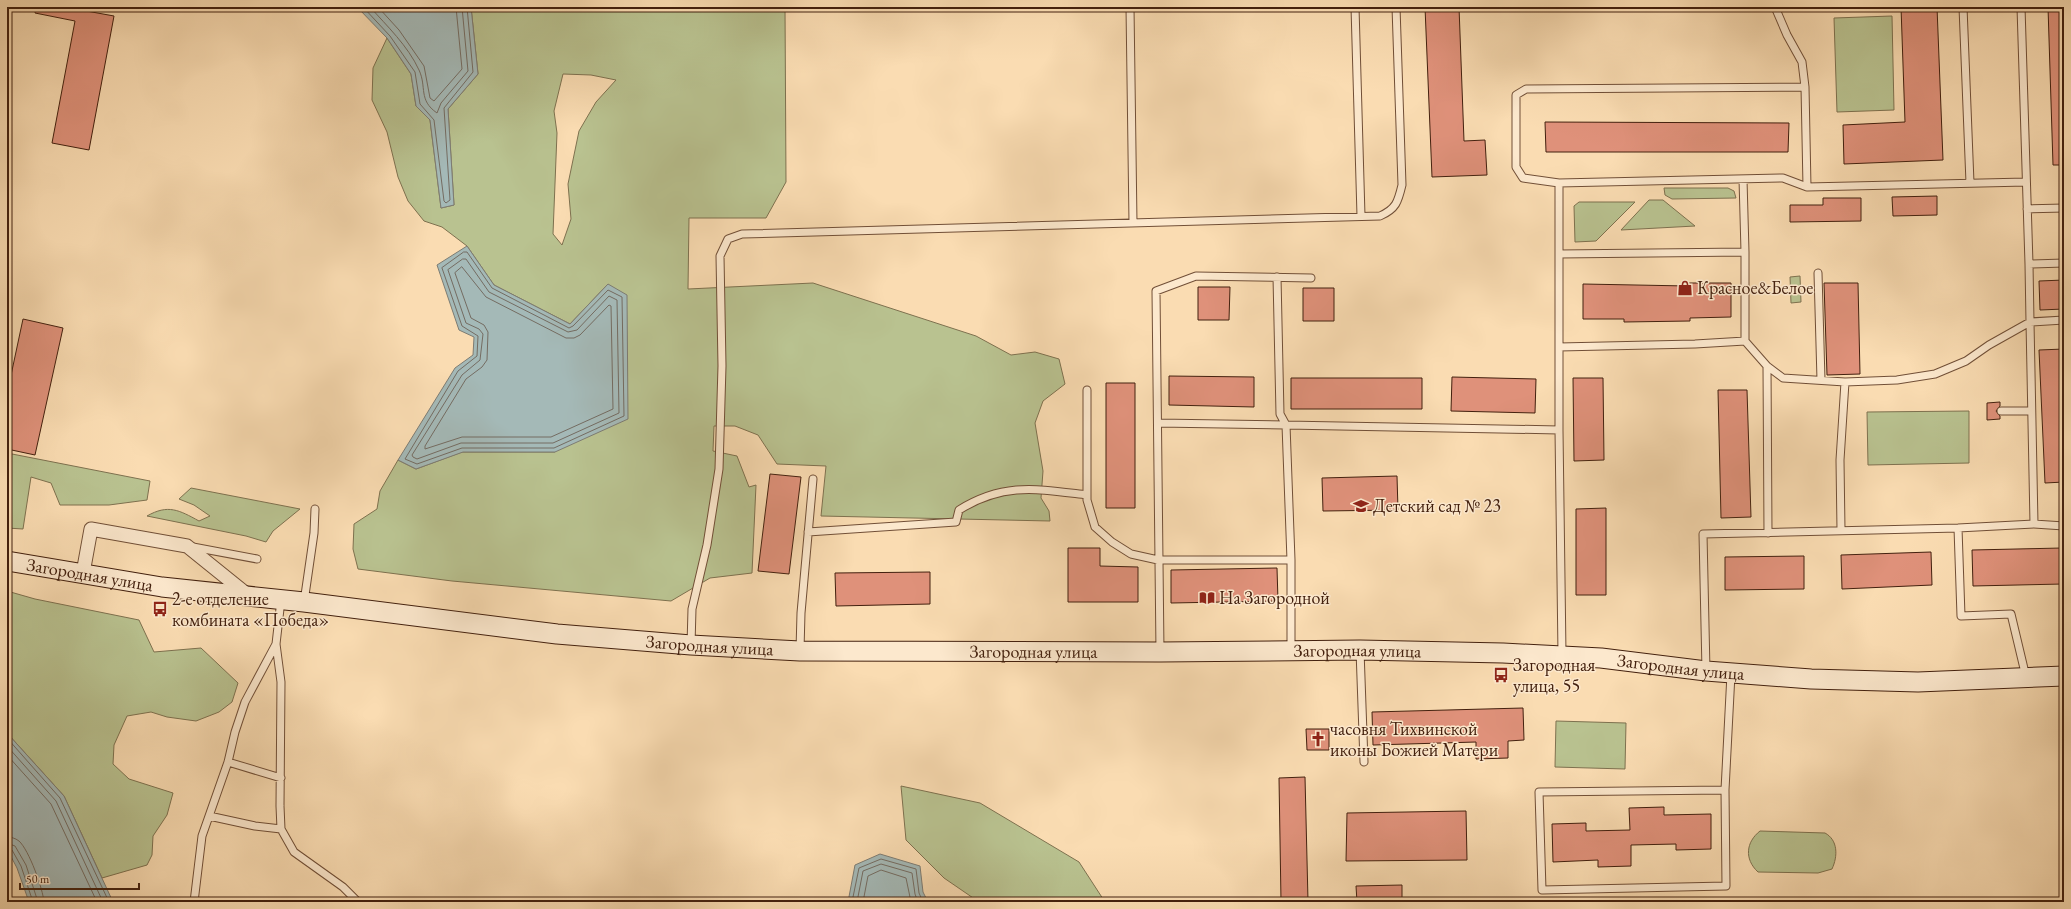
<svg xmlns="http://www.w3.org/2000/svg" width="2071" height="909" font-family="'EB Garamond',serif">
  <style>
    .green { fill: #b9c290; stroke: #7e714f; fill-rule: evenodd }
    .water { fill: #a4b9b7; stroke: #7d7c73 }
    .lines { fill: none; stroke-linecap: round; stroke-linejoin: round }
    .shore { stroke: #746c62; stroke-width: 1 }
    .building { fill: #df917a; stroke: #43200e }
    .service-casing { stroke: #714f37; stroke-width: 9 }
    .minor-casing { stroke: #714f37; stroke-width: 15 }
    .secondary-casing { stroke: #43200e; stroke-width: 21 }
    .service { stroke: #fce8cd; stroke-width: 7 }
    .minor { stroke: #fce8cd; stroke-width: 13 }
    .secondary { stroke: #fce8cd; stroke-width: 19 }
    .labels { text-anchor: middle; stroke-width: 3; stroke-linejoin: round; paint-order: stroke }
    .poi-label { font-size: 18px; fill: #43200e; stroke: #fce8cd; text-anchor: start }
    .street-label { font-size: 18px; fill: #43200e; stroke: #fce8cd }
  </style>
  <rect width="100%" height="100%" fill="#fadcb2"/>
  <filter id="stains"><feTurbulence type="fractalNoise" baseFrequency=".005" numOctaves="4"/><feColorMatrix values="0 0 0 0 .2 0 0 0 0 .09 0 0 0 0 .02 0 0 0 .5 -.17"/></filter>
  <radialGradient id="worn" r=".72"><stop offset=".6" stop-color="#630" stop-opacity="0"/><stop offset="1" stop-color="#630" stop-opacity=".3"/></radialGradient>
  <path class="green" d="M471,7H785L786,182L766,218H689L688,289L813,283L976,336L1011,355L1035,352L1059,359L1065,384L1043,401L1035,423L1043,471L1041,498L1049,511L1050,521L821,516L826,466L777,464L758,435L735,426H714L713,451L737,456L749,487L756,485L752,573L710,578L671,601L452,581L358,569L353,549L354,524L377,509L380,491L398,460L416,469L462,452H555L608,284L570,324L494,285L467,246L442,227L424,221L408,201L398,177L387,132L372,100L373,68L387,38L411,74L416,106L430,120L441,208L454,205L448,109L478,74ZM563,74L591,75L616,80L596,102L579,131L568,184L571,219L562,245L553,234L557,133L554,111Z
    M1892,16L1894,110L1837,112L1834,18Z
    M1664,188H1728L1734,191L1736,198L1672,199L1665,195Z
    M1649,200H1663L1695,226L1621,230Z
    M1579,202H1635L1596,241L1575,242L1574,206Z
    M1800,276L1801,302L1791,303L1790,277Z
    M1969,411V463L1868,465L1867,412Z
    M7,453L150,481L147,500L109,505H60L51,483L31,477L23,529L7,528Z
    M191,488L300,509L273,531L266,542L246,536L147,516C168,504 179,510 199,521L210,516L194,505L179,499Z
    M7,591L35,599L139,620L154,652L201,648L238,683L232,702L219,712L196,721L167,717L151,712L127,716L114,745L113,764L129,779L173,793L167,815L153,836L152,855L147,865L102,878L64,796L7,733Z
    M1556,721L1626,723L1625,769L1555,767Z
    M901,786L980,803L1079,862L1105,902H979L944,878L906,840Z
    M1760,831L1825,833C1838,840 1838,856 1832,869L1818,873L1758,872C1744,859 1746,842 1760,831Z"/>
  <path class="water" d="M357,7H471L478,74L448,109L454,205L441,208L430,120L416,106L411,74L387,38Z
    M467,246L494,285L570,324L608,284L627,295L628,419L555,452H463L416,469L398,460L455,368L473,355L474,337L459,330L437,265Z
    M7,733L64,796L113,902H29L17,868L7,849Z
    M880,854L920,866L923,892L928,902H848L855,865Z"/>
  <g class="lines">
    <path class="shore" d="M363,7L390,36L415,72L420,104L434,120L444,201L446,203L450,200L444,108L473,72L467,7
      M370,7C387,26 408,46 419,70C427,87 418,100 437,113L441,103L468,71L462,7
      M378,7L399,30L424,66L430,98L434,101L462,69L456,7
      M464,252H467L492,288L569,328L573,326L608,290L622,297L624,416L554,448H462L417,464L405,459L458,371L477,356L478,336L462,326L442,268Z
      M463,259H466L489,292L568,332L577,330L609,296L617,300L619,413L553,443H461L417,459L413,457L412,455L462,375L480,360L483,334L479,329L466,323L448,270Z
      M462,267L486,297L566,338H574L580,335L609,305L611,306L613,409L551,437H462L425,449V446L466,379L482,367L487,360L488,332L484,325L471,318L455,273Z
      M7,738L60,798L109,902
      M7,746L56,801L103,902
      M7,755L51,804L97,902
      M7,837C11,837 15,838 19,841C29,850 43,889 44,902
      M7,843L15,846L26,865L38,902
      M7,848L12,850L21,866L33,902
      M852,902L859,868L881,859L916,869L919,893L923,902
      M857,902L863,871L881,864L912,873L915,894L918,902
      M863,902L868,876L881,870L906,878L911,902"/>
  </g>
  <path class="building" d="M36,7H81V10L114,16L89,150L52,143L75,21L35,13Z
    M1425,7H1459L1464,141L1485,140L1487,175L1432,177Z
    M1901,7H1937L1943,160L1844,164L1843,125L1905,122Z
    M2048,7H2064V165H2053Z
    M1545,122L1789,123L1788,152H1546Z
    M1937,196V215L1893,216L1892,197Z
    M1823,198H1861V221L1790,222V205H1823Z
    M2064,280V309L2040,310L2039,281Z
    M1688,283H1731V317L1690,318V321L1624,322V319H1583V284L1688,286Z
    M1824,283H1858L1860,374L1827,375Z
    M1198,287H1230L1229,320H1198Z
    M1303,288H1334V321H1303Z
    M23,319L63,328L35,455L7,449V394Z
    M2064,349V482L2045,483L2039,350Z
    M1169,376L1254,377V407L1169,405Z
    M1452,377L1536,379L1535,413L1451,411Z
    M1291,378H1422V409H1291Z
    M1573,378H1603L1604,460L1574,461Z
    M1106,383H1135V508H1106Z
    M1718,390H1747L1751,517L1721,518Z
    M2000,402V406L1996,411L2000,416V419L1987,420V403Z
    M770,474L801,477L789,574L758,571Z
    M1397,476L1398,510L1323,511L1322,478Z
    M1606,508V595H1576V509Z
    M1068,548H1100V566L1138,567V602H1068Z
    M2062,548L2063,584L1973,586L1972,550Z
    M1931,552L1932,585L1842,589L1841,555Z
    M1804,556V589L1725,590V557Z
    M1277,568L1278,601L1171,603V570Z
    M930,572V604L836,606L835,573Z
    M1523,708L1524,740L1508,741V758L1476,759V742L1373,745L1372,712Z
    M1306,729H1329V750H1307Z
    M1305,777L1308,901H1281L1279,778Z
    M1664,807V815L1711,814V849L1676,850V844L1631,845V866L1598,867V860L1553,862L1552,824L1586,823V831L1630,830L1629,808Z
    M1466,811L1467,860L1346,861L1347,813Z
    M1402,885V902H1357L1356,886Z"/>
  <g class="lines">
    <defs>
      <path id="service" d="M1130,7L1133,223
        M1355,7L1361,216
        M1775,7L1787,35L1802,62L1805,87
        M1963,7L1970,183
        M2021,7L2029,264
        M1559,183L1783,178L1807,187L2026,182
        M2027,209L2064,208
        M1745,252V341L1767,366L1768,533
        M1559,254L1745,252L1743,179
        M1818,273L1821,380
        M1277,277L1280,414L1286,425L1559,430L1562,654
        M1559,347L1695,344L1745,341
        M1767,366L1783,378L1845,382
        M1087,390V500L1095,527L1112,542L1131,554L1158,560H1291
        M2001,411H2031
        M1158,423L1286,425L1291,560V650
        M1559,430V183L1523,178L1516,167V95L1526,89L1805,87L1807,187
        M2034,524L2030,322L2064,320
        M1958,528L1961,616L2011,614L2026,677
        M1841,530L1840,460L1845,382L1897,380L1935,374L1966,361L1989,345L2030,322L2029,264L2064,263
        M808,532L956,522L959,510C1004,482 1037,489 1087,495
        M193,547L257,559
        M281,600L276,644L281,682L280,806L281,829L294,852L343,887L358,902
        M304,602L314,533L315,509
        M691,645L692,609L707,545L719,469L722,366L720,256L728,239L742,234L1380,216C1396,209 1398,202 1402,185L1396,7
        M800,650L801,613L813,479
        M1360,650L1364,762
        M1160,652L1156,291L1196,276L1311,278
        M1706,671L1703,534L1958,528L2034,524L2064,526
        M228,762L281,778
        M1725,790L1539,792L1542,890L1726,886L1725,790L1731,674
        M209,816L255,826L281,829
        M194,902L202,836L228,762L235,732L245,702L276,644"/>
      <path id="minor" d="M83,573L91,529L187,546L249,596"/>
      <g id="secondary">
        <path id="s1" d="M7,561L162,587L304,602L557,634L691,645L800,651L1160,652L1360,650L1503,653L1601,658L1706,671L1811,679L1918,682L2064,676"/>
      </g>
    </defs>
    <use href="#service" class="service-casing"/>
    <use href="#minor" class="minor-casing"/>
    <use href="#secondary" class="secondary-casing"/>
    <use href="#service" class="service"/>
    <use href="#minor" class="minor"/>
    <use href="#secondary" class="secondary"/>
  </g>
  <defs>
    <symbol id="shop-bare" viewBox="-9 -9 18 18"><path d="M-5-2.5h2.3a2.7 3.5 0 0 1 5.4 0H5L5.5 6h-11ZM-1.5-2.5h3a1.5 2.3 0 0 0-3 0Z" fill="#8f2418" stroke="#fce8cd" stroke-width="2.5" paint-order="stroke"/></symbol>
    <symbol id="school-bare" viewBox="-9 -9 18 18"><path d="M0-5L7-2L0 1L-7-2ZM-4 1L0 2.5L4 1V4Q0 6-4 4Z" fill="#8f2418" stroke="#fce8cd" stroke-width="2.5" paint-order="stroke"/></symbol>
    <symbol id="library-bare" viewBox="-9 -9 18 18"><path d="M-6-4Q-3-5.5-.7-3.5V5Q-3 3-6 4ZM6-4Q3-5.5 .7-3.5V5Q3 3 6 4Z" fill="#8f2418" stroke="#fce8cd" stroke-width="2.5" paint-order="stroke"/></symbol>
    <symbol id="bus-bare" viewBox="-9 -9 18 18"><path d="M-5-6H5V4H4V6H2V4H-2V6H-4V4H-5ZM-3.5-4V0h7V-4ZM-3.5 1.2v1.5H-2V1.2ZM2 1.2v1.5H3.5V1.2Z" fill="#8f2418" stroke="#fce8cd" stroke-width="2.5" paint-order="stroke"/></symbol>
    <symbol id="church-bare" viewBox="-9 -9 18 18"><path d="M-1.2-6h2.4v3.5h3.3v2.4h-3.3V6h-2.4V-.1h-3.3v-2.4h3.3Z" fill="#8f2418" stroke="#fce8cd" stroke-width="2.5" paint-order="stroke"/></symbol>
  </defs>
  <g fill-rule="evenodd">
    <use href="#shop-bare" x="1674" y="277" width="22" height="22"/>
    <use href="#school-bare" x="1350" y="495" width="22" height="22"/>
    <use href="#library-bare" x="1196" y="587" width="22" height="22"/>
    <use href="#bus-bare" x="149" y="598" width="22" height="22"/>
    <use href="#bus-bare" x="1490" y="664" width="22" height="22"/>
    <use href="#church-bare" x="1307" y="728" width="22" height="22"/>
  </g>
  <g class="labels">
    <g class="poi-label">
      <text x="1697" y="294">Красное&amp;Белое</text>
      <text x="1373" y="512">Детский сад № 23</text>
      <text x="1219" y="604">На Загородной</text>
      <text x="172" y="605">2-е отделение<tspan x="172" dy="21">комбината «Победа»</tspan></text>
      <text x="1513" y="671">Загородная<tspan x="1513" dy="21">улица, 55</tspan></text>
      <text x="1330" y="735">часовня Тихвинской<tspan x="1330" dy="21">иконы Божией Матери</tspan></text>
    </g>
    <g class="street-label">
      <text dy="6" stroke="none"><textPath href="#s1" startOffset="84">Загородная улица</textPath></text>
      <text dy="6" stroke="none"><textPath href="#s1" startOffset="708">Загородная улица</textPath></text>
      <text dy="6" stroke="none"><textPath href="#s1" startOffset="1356">Загородная улица</textPath></text>
      <text dy="6" stroke="none"><textPath href="#s1" startOffset="1032">Загородная улица</textPath></text>
      <text dy="6" stroke="none"><textPath href="#s1" startOffset="1680">Загородная улица</textPath></text>
    </g>
  </g>
  <rect width="2071" height="909" fill="none" stroke="#fadcb2" stroke-width="24"/>
  <rect x="8" y="8" width="2055" height="893" fill="none" stroke="#43200e" stroke-width="2"/>
  <rect x="12" y="12" width="2047" height="885" fill="none" stroke="#43200e"/>
  <path d="M20 883v6h119v-6" fill="none" stroke="#43200e" stroke-width="2"/>
  <text x="26" y="883" font-size="12" fill="#43200e" stroke="#fce8cd" stroke-width="3" paint-order="stroke">50 m</text>
  <rect width="100%" height="100%" filter="url(#stains)"/>
  <rect width="100%" height="100%" fill="url(#worn)"/>
</svg>
